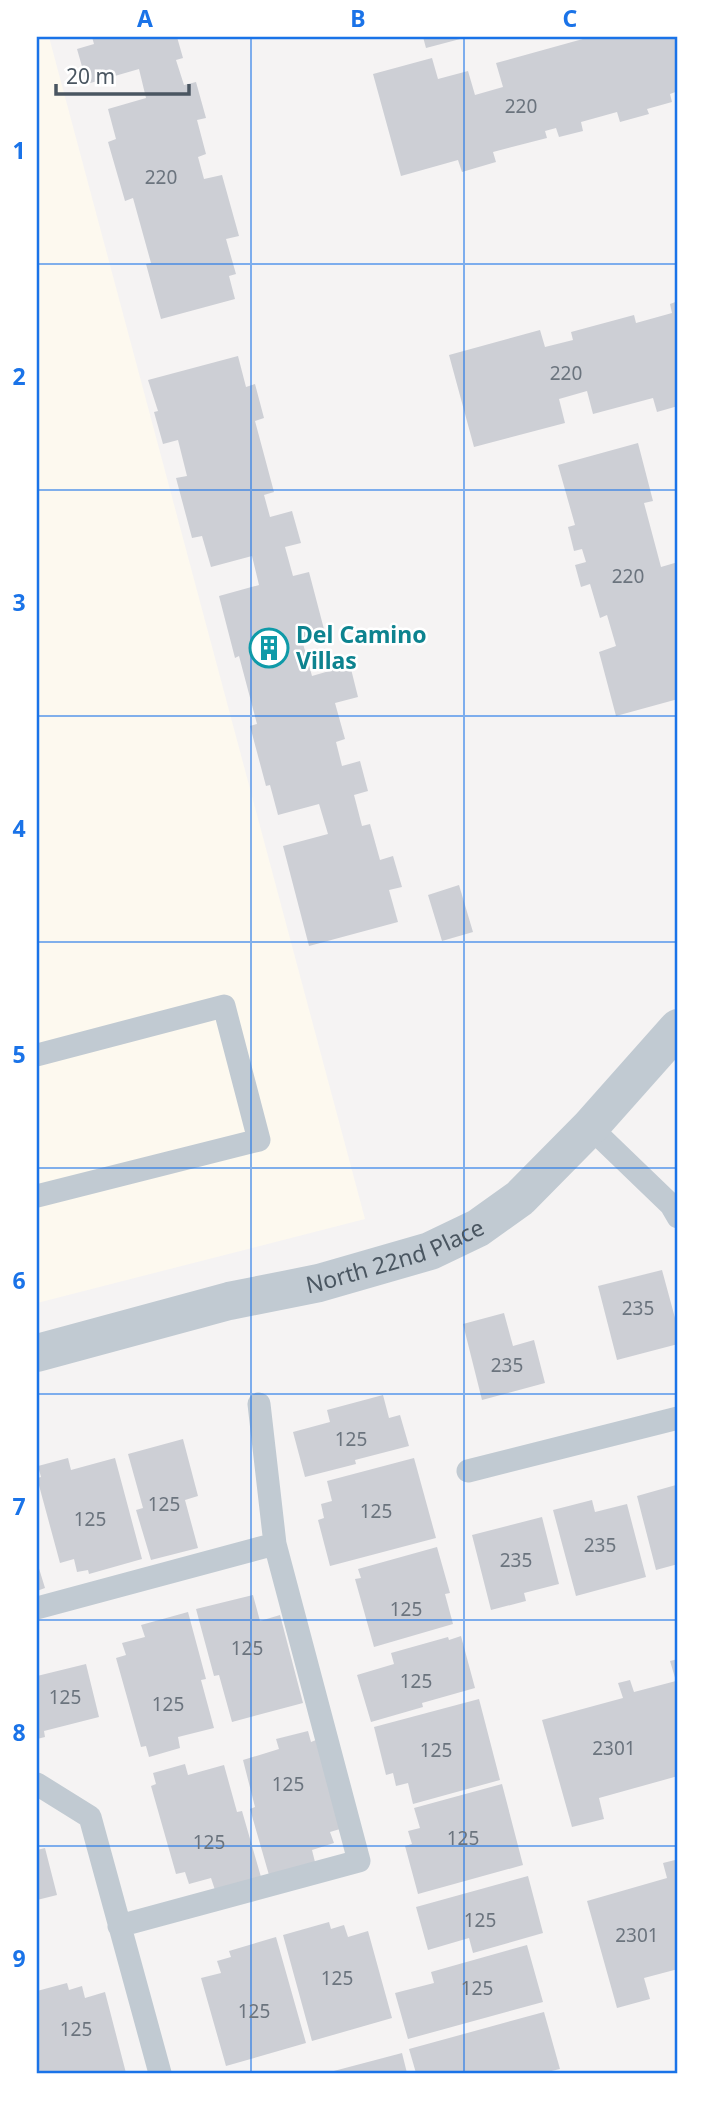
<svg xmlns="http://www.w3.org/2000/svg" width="715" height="2110" font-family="'Noto Sans',sans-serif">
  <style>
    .commercial { fill: #fdf9ef }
    .building { fill: #cdcfd5 }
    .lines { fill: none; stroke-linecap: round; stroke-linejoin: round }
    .service { stroke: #c1cad2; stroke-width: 23 }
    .minor { stroke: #c1cad2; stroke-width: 38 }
    .grid { fill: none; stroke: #1a73e8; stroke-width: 2; stroke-opacity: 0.55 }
    .labels { text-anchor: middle; stroke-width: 5; stroke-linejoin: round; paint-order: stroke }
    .number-label { font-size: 19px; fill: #6b747e }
    .culture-label { font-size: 23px; font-weight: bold; fill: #0d838f; stroke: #fff; text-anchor: start }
    .street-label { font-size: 23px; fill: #4a5661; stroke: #fff }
    .neatline { fill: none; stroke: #1a73e8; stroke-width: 2.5 }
    .grid-label { font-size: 23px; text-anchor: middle; font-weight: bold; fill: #1a73e8 }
  </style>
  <rect width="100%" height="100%" fill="#f5f3f3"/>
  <path class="commercial" d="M37,37H49L365,1219L37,1303Z"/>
  <path class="building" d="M92,37H177L183,58L176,60L184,85L196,82L206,118L197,120L206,154L198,157L204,179L222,175L239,236L226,239L236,274L229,276L235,299L161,319L146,264L151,263L133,198L125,201L108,142L116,139L108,109L146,98L139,69L87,84L77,49L94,44Z
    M423,37H464V38L426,48Z
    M590,37H678V91L670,94L672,102L647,109L649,114L620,122L617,112L581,122L583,131L559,137L556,128L545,131L547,138L493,152L496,162L462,172L458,160L401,176L373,74L432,58L438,79L468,71L475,95L503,87L496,63Z
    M678,301V406L657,412L653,398L593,414L587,391L559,399L565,423L474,447L449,355L540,330L545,347L573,340L571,332L634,315L636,323L672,313L670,304Z
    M238,356L246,387L255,384L264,418L255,421L274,492L264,495L270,517L292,511L301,543L285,547L293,576L309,572L325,633L302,640L312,676L350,665L358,697L335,703L345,739L336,742L342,766L360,761L368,791L354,795L362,826L370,824L380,860L393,856L402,887L389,890L398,922L309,946L283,846L328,834L319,804L278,815L270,785L266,786L250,726L257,724L239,656L235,658L219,596L259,585L252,556L211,567L202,536L192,538L176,478L187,476L178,440L163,444L154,412L158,411L148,380Z
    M638,443L653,501L644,503L661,567L678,562V699L616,716L599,652L616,646L607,615L600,618L590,584L581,587L575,565L586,562L582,549L574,551L568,527L575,525L558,465Z
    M459,885L473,932L442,941L428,895Z
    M662,1270L678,1329V1344L617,1360L598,1286Z
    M504,1313L513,1346L534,1340L545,1383L482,1400L463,1324Z
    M383,1395L389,1418L400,1415L409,1446L355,1460L356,1464L305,1477L293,1432L330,1422L327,1410Z
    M183,1439L198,1496L185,1500L198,1548L151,1560L136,1510L143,1508L128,1454Z
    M68,1458L71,1470L115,1458L142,1559L89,1574L88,1570L77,1572L74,1559L60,1563L37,1478L41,1477L38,1466Z
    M414,1458L436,1538L330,1566L318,1520L324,1518L321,1504L332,1501L327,1481Z
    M676,1485L678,1493V1564L656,1570L637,1496Z
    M592,1500L595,1512L627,1504L646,1577L576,1596L553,1510Z
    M542,1517L559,1584L524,1593L526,1601L491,1610L472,1535Z
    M437,1547L450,1593L445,1594L453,1624L374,1647L355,1579L361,1578L358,1569Z
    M37,1562L45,1588L37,1591Z
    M253,1595L260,1621L280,1615L303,1703L232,1722L219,1675L214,1676L196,1609Z
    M188,1612L206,1679L201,1680L214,1728L178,1737L180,1748L149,1757L146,1746L141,1747L116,1658L126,1655L122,1643L145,1637L141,1625Z
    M461,1636L475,1688L422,1703L423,1707L371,1722L357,1675L394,1664L391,1653L448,1637L449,1640Z
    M678,1659V1776L599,1798L604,1819L572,1827L542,1720L623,1698L618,1683L630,1680L634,1692L676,1681L670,1661Z
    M86,1664L99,1717L44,1731L45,1737L37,1739V1676Z
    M479,1699L500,1780L413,1804L408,1783L396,1786L393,1773L386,1775L374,1727Z
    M308,1731L311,1742L316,1740L340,1829L330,1832L334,1843L312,1850L315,1862L269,1875L250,1809L255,1807L243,1760L279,1749L276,1739Z
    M185,1764L188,1775L224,1765L237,1812L242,1811L261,1877L215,1890L211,1878L189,1884L185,1872L176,1874L151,1786L156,1784L153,1773Z
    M502,1784L523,1865L418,1894L405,1846L412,1844L408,1831L420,1828L414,1808Z
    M45,1848L57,1895L37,1900V1850Z
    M675,1860L678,1871V1969L644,1978L650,1999L617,2008L587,1901L667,1878L663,1863Z
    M528,1876L543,1933L473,1953L469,1938L428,1950L416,1907Z
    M329,1922L331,1929L344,1925L348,1937L368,1931L392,2018L312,2041L283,1935Z
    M276,1937L306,2043L226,2066L201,1978L221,1973L217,1961L231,1957L229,1951Z
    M527,1945L543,2002L408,2039L395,1993L434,1983L431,1972Z
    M67,1983L69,1990L82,1986L85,1998L105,1992L126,2073H40L37,2061V1991Z
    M544,2012L560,2069L543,2073H416L409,2049Z
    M402,2053L407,2073H330V2072Z"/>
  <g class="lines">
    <path class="service" d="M37,1055L224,1006L259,1140L37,1196
      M590,1127L671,1205L678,1217
      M259,1404L275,1544
      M468,1471L678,1418
      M37,1608L275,1544L359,1861L119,1926
      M37,1784L90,1817L160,2073"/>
    <path class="minor" id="s1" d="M37,1353L229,1301L319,1283L430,1251L478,1228L520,1198L590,1127L678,1028"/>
  </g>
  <path class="grid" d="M251,37V2073M464,37V2073M37,264H678M37,490H678M37,716H678M37,942H678M37,1168H678M37,1394H678M37,1620H678M37,1846H678"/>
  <defs>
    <symbol id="building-ring" viewBox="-11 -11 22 22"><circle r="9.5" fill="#fff" stroke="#0f9aa8" stroke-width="1.5"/><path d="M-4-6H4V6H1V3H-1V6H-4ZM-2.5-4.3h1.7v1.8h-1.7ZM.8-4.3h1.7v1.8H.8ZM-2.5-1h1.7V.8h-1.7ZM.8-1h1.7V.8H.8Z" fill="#0f9aa8"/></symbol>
  </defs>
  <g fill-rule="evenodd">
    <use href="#building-ring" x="247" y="626" width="44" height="44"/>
  </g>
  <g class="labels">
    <g class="number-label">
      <text x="521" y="113">220</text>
      <text x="161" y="184">220</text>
      <text x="566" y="380">220</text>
      <text x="628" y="583">220</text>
      <text x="638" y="1315">235</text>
      <text x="507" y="1372">235</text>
      <text x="351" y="1446">125</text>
      <text x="164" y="1511">125</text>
      <text x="376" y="1518">125</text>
      <text x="90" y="1526">125</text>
      <text x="600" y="1552">235</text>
      <text x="516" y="1567">235</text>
      <text x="406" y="1616">125</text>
      <text x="247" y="1655">125</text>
      <text x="416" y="1688">125</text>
      <text x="65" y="1704">125</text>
      <text x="168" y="1711">125</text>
      <text x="614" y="1755">2301</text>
      <text x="436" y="1757">125</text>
      <text x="288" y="1791">125</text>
      <text x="463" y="1845">125</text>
      <text x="209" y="1849">125</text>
      <text x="480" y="1927">125</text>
      <text x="637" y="1942">2301</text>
      <text x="337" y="1985">125</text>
      <text x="477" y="1995">125</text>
      <text x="254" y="2018">125</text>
      <text x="76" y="2036">125</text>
    </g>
    <g class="culture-label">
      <text x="296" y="643">Del Camino<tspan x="296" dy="26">Villas</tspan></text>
    </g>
    <g class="street-label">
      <text dy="8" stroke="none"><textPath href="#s1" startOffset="371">North 22nd Place</textPath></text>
    </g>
  </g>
  <rect width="715" height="2110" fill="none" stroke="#ffffff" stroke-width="77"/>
  <path d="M56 84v10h133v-10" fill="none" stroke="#4a5661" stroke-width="3.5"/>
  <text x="66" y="84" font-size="21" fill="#4a5661" stroke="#ffffff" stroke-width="5" paint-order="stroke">20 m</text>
  <rect x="38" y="38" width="638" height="2034" class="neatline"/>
  <g class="grid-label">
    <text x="145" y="27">A</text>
    <text x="358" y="27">B</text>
    <text x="570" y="27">C</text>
    <text x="19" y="159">1</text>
    <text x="19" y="385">2</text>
    <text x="19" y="611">3</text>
    <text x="19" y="837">4</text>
    <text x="19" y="1063">5</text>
    <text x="19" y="1289">6</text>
    <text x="19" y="1515">7</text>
    <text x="19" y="1741">8</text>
    <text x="19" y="1967">9</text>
  </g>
</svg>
